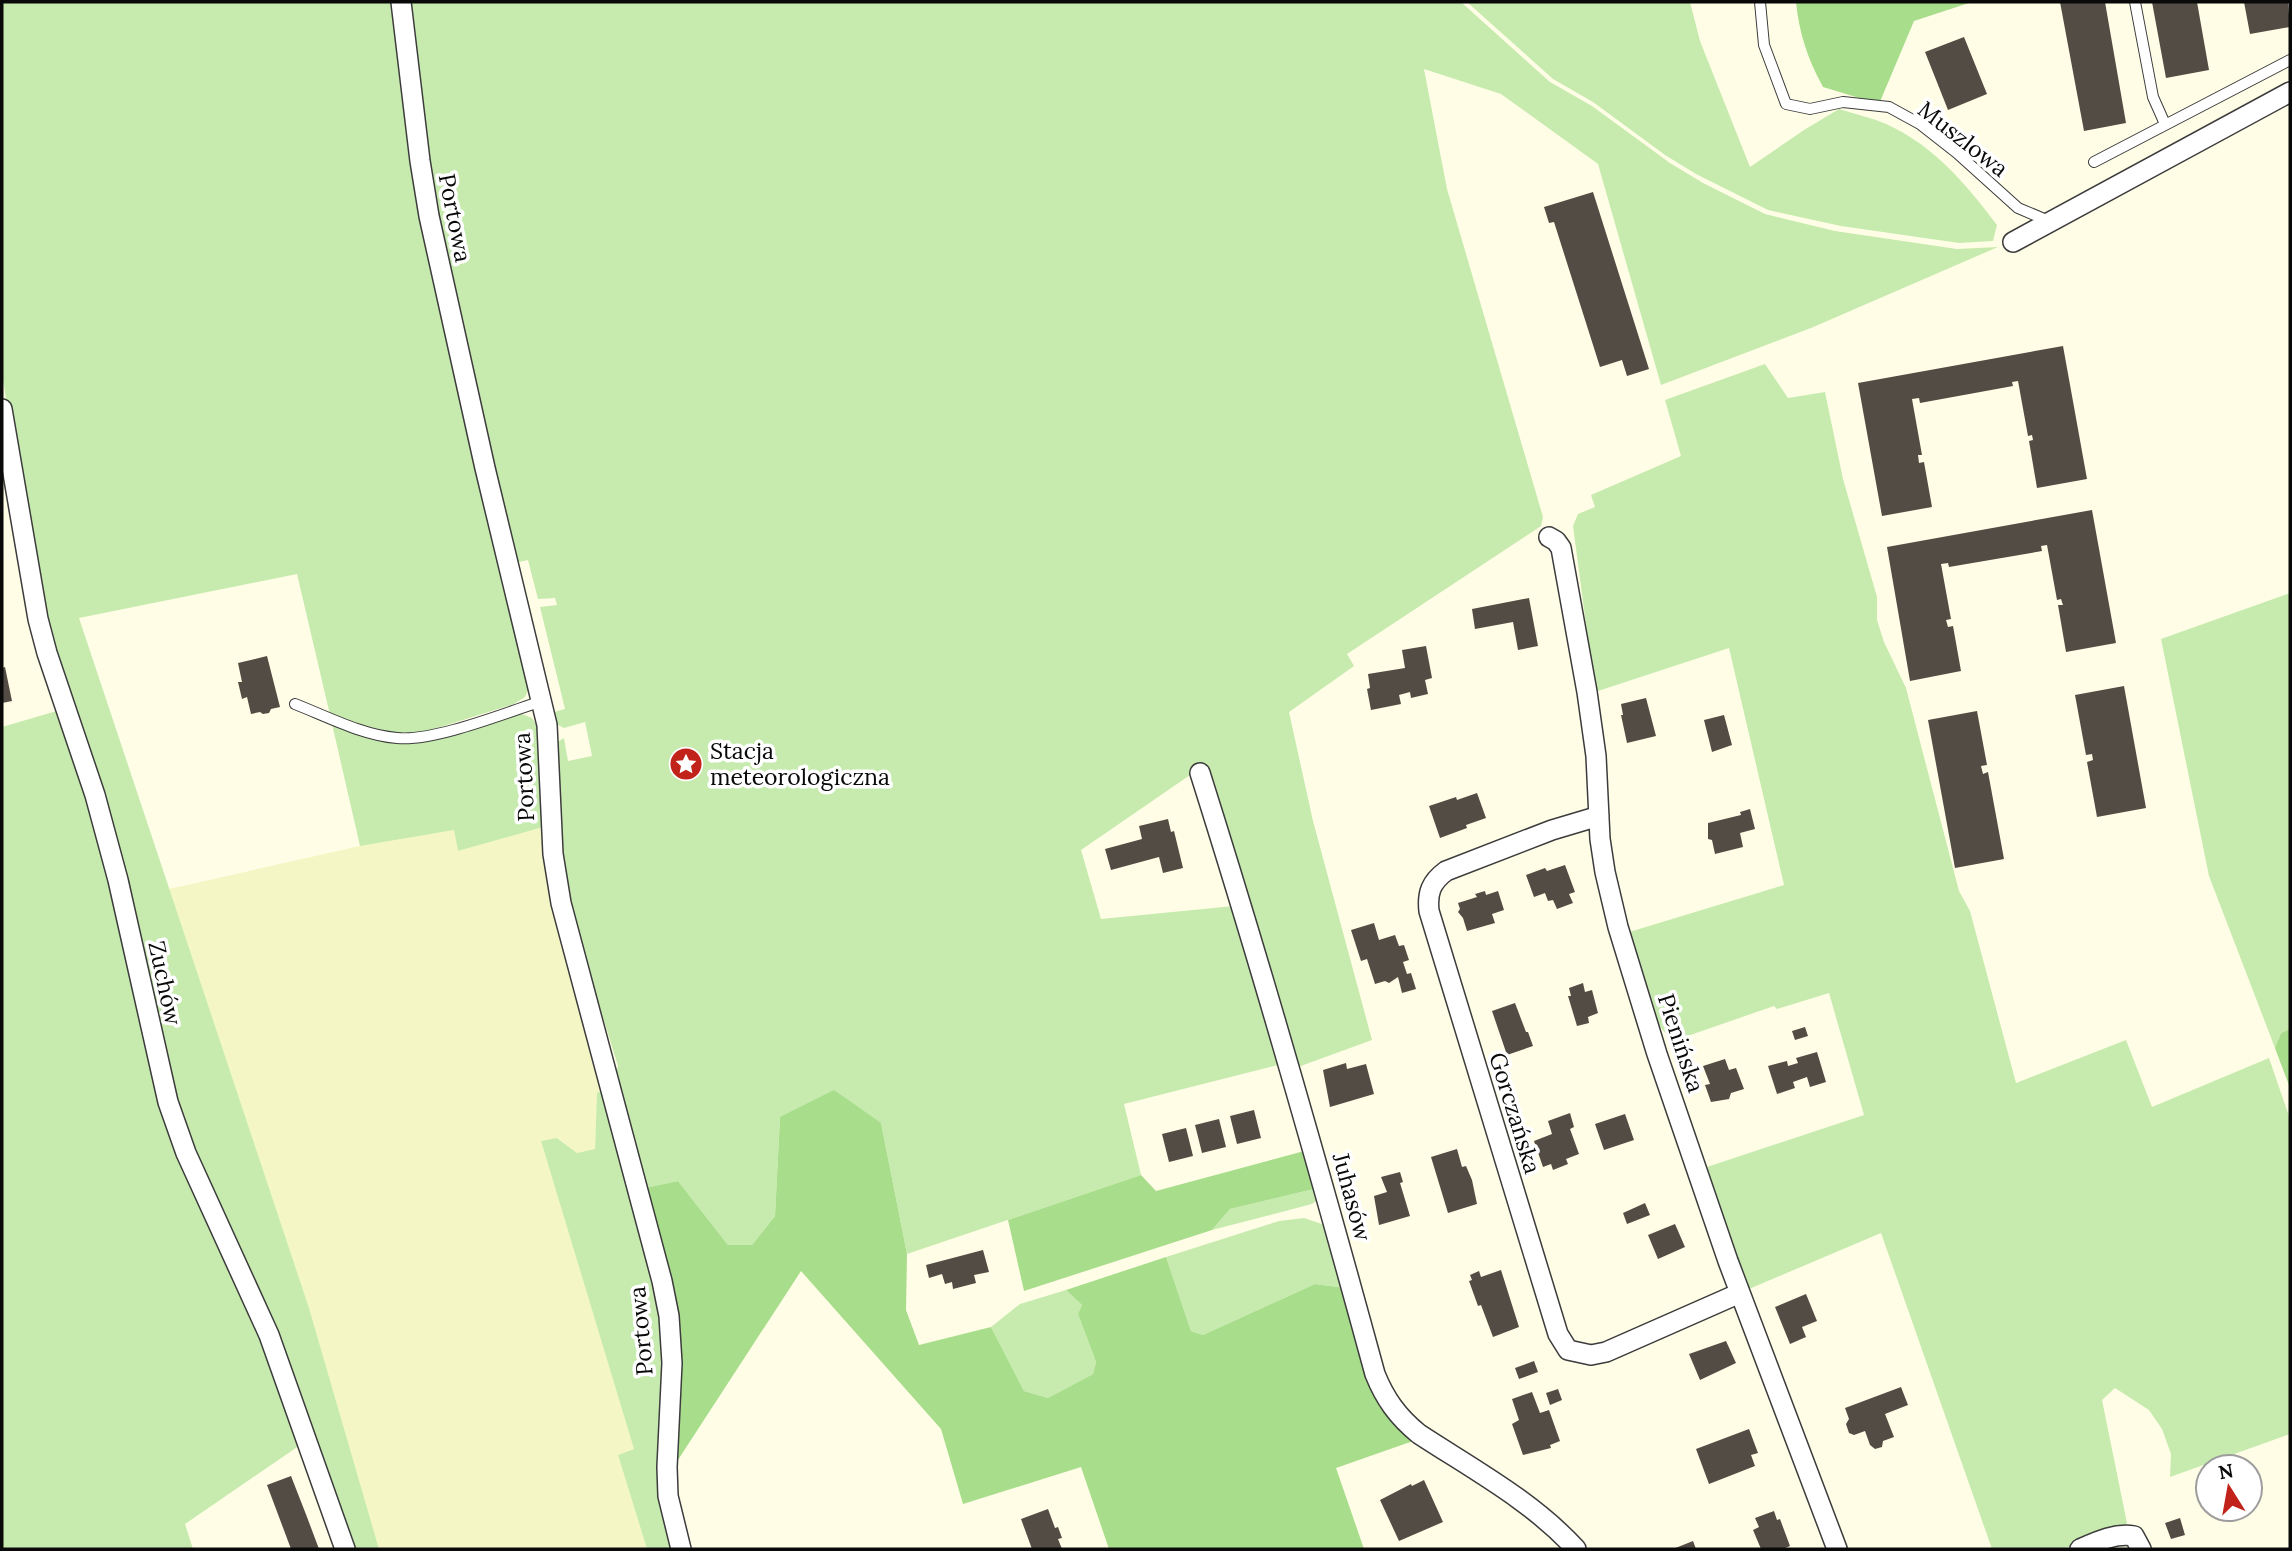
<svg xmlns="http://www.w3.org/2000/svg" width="2292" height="1551" font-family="Lora,serif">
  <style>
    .farmland { fill: #f5f6c5 }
    .green { fill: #c7ebae }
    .forest { fill: #a8dd8c }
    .building { fill: #534c45 }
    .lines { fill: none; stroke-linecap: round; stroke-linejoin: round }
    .service-casing { stroke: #3c3c3c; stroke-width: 12 }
    .minor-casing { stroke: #3c3c3c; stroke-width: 22 }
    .service { stroke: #fff; stroke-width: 10 }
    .minor { stroke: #fff; stroke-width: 19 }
    .labels { text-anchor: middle; stroke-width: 7; stroke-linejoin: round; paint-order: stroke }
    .street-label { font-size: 23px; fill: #090909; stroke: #fff }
    .poi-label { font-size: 23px; fill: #090909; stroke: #fff; text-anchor: start }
  </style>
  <rect width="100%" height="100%" fill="#fffde6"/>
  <path class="farmland" d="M543,827L605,1090L597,1094L595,1149L577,1153L558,1138L541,1141L634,1449L618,1455L647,1549H379L309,1308L169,889L360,846L454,830L458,851Z"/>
  <path class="green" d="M2,2H396L529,688L525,697L514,704L421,733H396L357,724L330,715L297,574L79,618L309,1308L379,1549H351L191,1151L52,654L11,435L2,371Z
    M406,2H1461L1550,82L1592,106L1670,163L1703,183L1765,214L1835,231L1957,249L1998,247L1811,328L1661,385L1598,164L1501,94L1424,69L1447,189L1543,517L1541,526L1347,654L1354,666L1289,712L1313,821L1372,1040L1298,1067L1193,773L1081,850L1101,919L1234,906L1282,1064L1124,1104L1141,1175L907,1254L881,1123L780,1117L775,1216L752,1245H728L678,1181L645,1188L615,1075L618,1066L567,901L560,853L556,743L564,738L568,761L592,756L585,722L564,728L556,724L554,712L565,709L540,607L557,605L555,598L538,599L528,560L515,563L435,222Z
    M1467,2H1690L1700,41L1750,167L1804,130L1839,109C1851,113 1864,116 1876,120C1928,139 1965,182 1997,225L1993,241L1959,243L1841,226L1768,210L1696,174L1665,155L1593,102L1553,79Z
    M1765,364L1788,398L1825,392L1843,479L1877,597V620L1884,642L1906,688L1959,891L1970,911L2016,1083L2126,1040L2152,1107L2269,1058L2290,1119V1434L2170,1477L2171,1454L2162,1429L2149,1410L2115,1388L2102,1400L2127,1523L2124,1527L2063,1549H1992L1881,1233L1749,1289L1701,1169L1864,1115L1829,993L1777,1009L1774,1006L1676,1040C1646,1028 1635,963 1626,933L1784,885L1729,648L1595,692L1573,526L1578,514L1595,507L1591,495L1681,456L1665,400Z
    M2290,593V1029L2281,1033L2275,1048L2209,876L2161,639Z
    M60,710L90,796L162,1105L243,1287L303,1443L185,1524L193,1549H2V727Z
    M522,714L532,718L539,729L543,827L458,851L454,830L360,846L332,724L397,742H423Z
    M605,1090L662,1318L676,1549H647L618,1455L634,1449L541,1141L557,1138L577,1153L595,1149L597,1093Z
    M1318,1188V1200L1312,1204L1212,1230L1230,1209Z
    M1304,1218L1328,1226L1345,1288L1315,1284L1203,1335L1191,1331L1166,1257L1279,1221Z
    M1066,1290L1082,1305L1078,1314L1096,1362L1093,1374L1048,1398L1024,1391L991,1327L1020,1304Z"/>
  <path class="forest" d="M1796,2H1972L1914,21L1879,104L1823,87C1808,60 1799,33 1796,2Z
    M2290,1029V1088L2275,1048L2281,1033Z
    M834,1090L881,1123L907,1254L906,1310L919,1345L991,1327L1024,1391L1048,1398L1093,1374L1096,1362L1078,1314L1082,1305L1066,1290L1166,1257L1191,1331L1203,1335L1315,1284L1345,1288L1416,1440L1336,1468L1364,1549H1109L1081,1467L963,1504L941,1429L801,1271L674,1466L678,1407L645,1188L678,1181L728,1245H752L775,1216L780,1117Z
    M1308,1150L1318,1188L1230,1209L1212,1230L1024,1291L1008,1220L1141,1175L1156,1191Z"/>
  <path class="building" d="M2060,2H2105L2126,123L2084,131Z
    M2152,2H2197L2209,70L2166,78Z
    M2244,2H2288L2290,27L2250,34Z
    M1964,37L1987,94L1948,110L1925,52Z
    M1593,192L1649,369L1627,376L1622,360L1600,367L1554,222L1549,223L1544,207Z
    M2063,346L2087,479L2037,488L2029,441L2033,440L2032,435L2028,436L2018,381L2012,382L2013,386L1920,403L1919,398L1912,399L1922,455H1918L1919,463L1924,462L1932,507L1882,516L1858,383Z
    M2092,510L2116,643L2066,652L2058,605H2063L2061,599L2057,600L2047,545L2041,546L2042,551L1949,567L1948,563L1941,564L1951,619L1946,620L1948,627L1953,626L1961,671L1910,681L1887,547Z
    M1529,598L1538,646L1518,650L1513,622L1475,629L1472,609Z
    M1426,646L1432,678L1425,680L1428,694L1411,698L1410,692L1399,695L1401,704L1371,710L1367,689L1370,688L1368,674L1405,668L1402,650Z
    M267,656L280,707L271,709L269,713L263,714L260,712L251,714L247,697L242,699L238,682H242L238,663Z
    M5,667L12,701L2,703V668Z
    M2124,686L2146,808L2097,817L2087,762L2093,760L2092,754L2086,755L2075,695Z
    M1646,698L1656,736L1627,743L1621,715H1623L1621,704Z
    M1977,711L1987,765L1981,766L1983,774L1988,772L2004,859L1955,868L1928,720Z
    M1724,715L1732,745L1712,752L1704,720Z
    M1477,793L1486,818L1466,825L1467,828L1440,838L1429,806L1456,797L1457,800Z
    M1750,809L1755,829L1740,833L1743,847L1715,854L1712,840L1708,839V823L1741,815L1740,812Z
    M1168,819L1171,832L1174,831L1183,868L1163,873L1159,857L1111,870L1105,849L1142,839L1139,826Z
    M1565,865L1575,892L1569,894L1573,903L1557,909L1553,900L1548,901L1545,893L1534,897L1526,875L1545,868L1547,871Z
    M1485,891L1486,895L1498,891L1504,910L1492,914L1495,923L1467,931L1463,918L1458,912L1460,909L1458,903L1477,897L1475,894Z
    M1374,923L1379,940L1395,935L1399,946L1404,945L1409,960L1403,962L1407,974L1411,973L1416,989L1402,993L1398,977L1389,983L1385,981L1375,984L1367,959L1361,961L1351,930Z
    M1583,983L1585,992L1592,990L1598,1013L1588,1017L1589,1023L1577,1026L1568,996H1571L1569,988Z
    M1515,1003L1526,1032H1528L1533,1046L1507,1055L1492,1011Z
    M1805,1027L1808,1036L1795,1040L1792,1031Z
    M1817,1052L1826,1082L1810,1087L1807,1077L1793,1082L1795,1088L1777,1094L1768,1066L1787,1061L1788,1066L1798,1063L1796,1058Z
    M1725,1059L1729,1070L1736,1068L1744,1089L1731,1093L1729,1099L1711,1102L1705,1085L1710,1084L1703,1066Z
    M1346,1063L1347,1069L1366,1064L1374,1094L1330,1107L1323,1070Z
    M1254,1110L1261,1138L1237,1144L1230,1116Z
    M1570,1113L1574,1127L1570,1129L1579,1154L1566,1159L1568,1164L1553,1170L1551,1164L1543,1167L1534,1141L1552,1134L1548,1121Z
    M1625,1114L1634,1140L1604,1150L1595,1124Z
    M1219,1119L1226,1147L1202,1153L1195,1125Z
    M1186,1128L1193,1156L1169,1162L1162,1134Z
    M1457,1149L1462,1167L1466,1166L1472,1180L1477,1204L1448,1213L1431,1157Z
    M1400,1172L1403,1182L1400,1183L1410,1216L1379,1225L1374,1196L1387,1192L1381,1177Z
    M1645,1203L1650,1215L1627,1224L1623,1213Z
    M1675,1224L1685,1247L1658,1259L1648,1235Z
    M983,1250L989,1272L974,1275L976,1283L953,1289L952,1282L945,1284L942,1274L929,1278L926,1265Z
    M1501,1270L1519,1327L1493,1337L1481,1305L1478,1306L1469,1281L1472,1280L1470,1275L1479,1271L1481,1277Z
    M1806,1294L1817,1321L1802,1327L1806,1337L1790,1344L1775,1307Z
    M1726,1341L1736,1363L1700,1380L1689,1354Z
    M1534,1361L1538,1372L1519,1379L1515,1368Z
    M1901,1387L1908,1405L1885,1414L1894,1437L1883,1441L1882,1447L1875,1449L1870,1445L1865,1431L1854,1435L1849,1433L1846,1424L1849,1419L1845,1408Z
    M1558,1389L1562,1400L1550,1405L1546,1393Z
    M1532,1392L1540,1413L1549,1410L1560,1441L1550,1445L1551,1448L1523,1455L1512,1424L1519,1420L1512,1399Z
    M1749,1429L1758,1453L1751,1455L1755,1466L1709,1484L1696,1449Z
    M291,1476L307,1517L319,1549H291L267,1485Z
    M1424,1480L1443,1522L1399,1541L1380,1500L1411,1484L1412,1486Z
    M2250,1491L2256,1508L2226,1519L2223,1509H2250Z
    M1048,1509L1055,1528L1058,1527L1062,1538L1058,1539L1062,1549H1032L1021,1519Z
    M1774,1511L1777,1520L1780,1519L1790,1546L1783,1549H1761L1753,1530L1759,1527L1755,1518Z
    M2180,1518L2185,1535L2171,1539L2165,1523Z
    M1693,1541L1696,1549H1673Z"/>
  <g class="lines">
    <defs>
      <path id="service" d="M1760,2L1764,45L1786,104L1810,109L1843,102L1889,107L1920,124L1957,153L2018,208L2049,221
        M2135,2L2153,97L2165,124
        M2094,162L2290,60
        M295,704C328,717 362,735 397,738C433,742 505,713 542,701"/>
      <path id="minor" d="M401,2L420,161L429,216L485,468L547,725L553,854L561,903L662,1281L669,1316L672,1363L667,1467L668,1496L681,1549
        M2013,242L2290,92
        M2,409L38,619L47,653L95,795L118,880L168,1102L186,1153L269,1335L345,1549
        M1549,537L1556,541L1561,548L1587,692L1596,756L1600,839L1605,872L1618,927L1657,1054L1728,1261L1837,1549
        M1200,773C1263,972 1320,1172 1375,1374C1385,1399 1398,1417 1419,1434C1474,1470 1532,1501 1576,1549
        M1599,816L1552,830L1446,871C1431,882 1427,893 1429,911L1558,1334L1568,1350L1591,1355L1606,1352L1740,1293
        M2080,1549C2098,1541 2115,1533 2134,1536L2141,1549"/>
    </defs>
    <use href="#service" class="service-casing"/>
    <use href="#minor" class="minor-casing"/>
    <use href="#service" class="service"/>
    <use href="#minor" class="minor"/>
  </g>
  <defs>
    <symbol id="sight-disc" viewBox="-11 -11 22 22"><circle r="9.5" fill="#c1231a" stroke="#fff"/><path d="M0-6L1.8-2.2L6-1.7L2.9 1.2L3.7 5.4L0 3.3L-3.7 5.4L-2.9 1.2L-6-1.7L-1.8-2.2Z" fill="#fff"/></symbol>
  </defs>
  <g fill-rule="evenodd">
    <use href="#sight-disc" x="667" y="745" width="38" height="38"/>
  </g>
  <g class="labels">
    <g class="street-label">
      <text transform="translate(1963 139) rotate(38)" y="8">Muszlowa</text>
      <text transform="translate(455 218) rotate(79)" y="8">Portowa</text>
      <text transform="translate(524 777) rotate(-93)" y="8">Portowa</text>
      <text transform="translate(165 983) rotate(78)" y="8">Zuchów</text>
      <text transform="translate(1681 1043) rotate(72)" y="8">Pienińska</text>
      <text transform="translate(1515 1113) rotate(73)" y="8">Gorczańska</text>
      <text transform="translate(1352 1197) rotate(75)" y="8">Juhasów</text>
      <text transform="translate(641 1331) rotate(-95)" y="8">Portowa</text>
    </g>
    <g class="poi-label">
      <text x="710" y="759">Stacja<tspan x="710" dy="26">meteorologiczna</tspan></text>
    </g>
  </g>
  <rect width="2292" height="1551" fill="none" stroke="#090909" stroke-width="7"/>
  <g transform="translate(2229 1488) rotate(349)"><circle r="33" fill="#ffffff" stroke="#9d9d9d" stroke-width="2"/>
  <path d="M0-5L12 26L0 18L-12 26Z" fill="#c1231a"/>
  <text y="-10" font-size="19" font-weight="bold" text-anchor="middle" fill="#090909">N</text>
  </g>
</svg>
